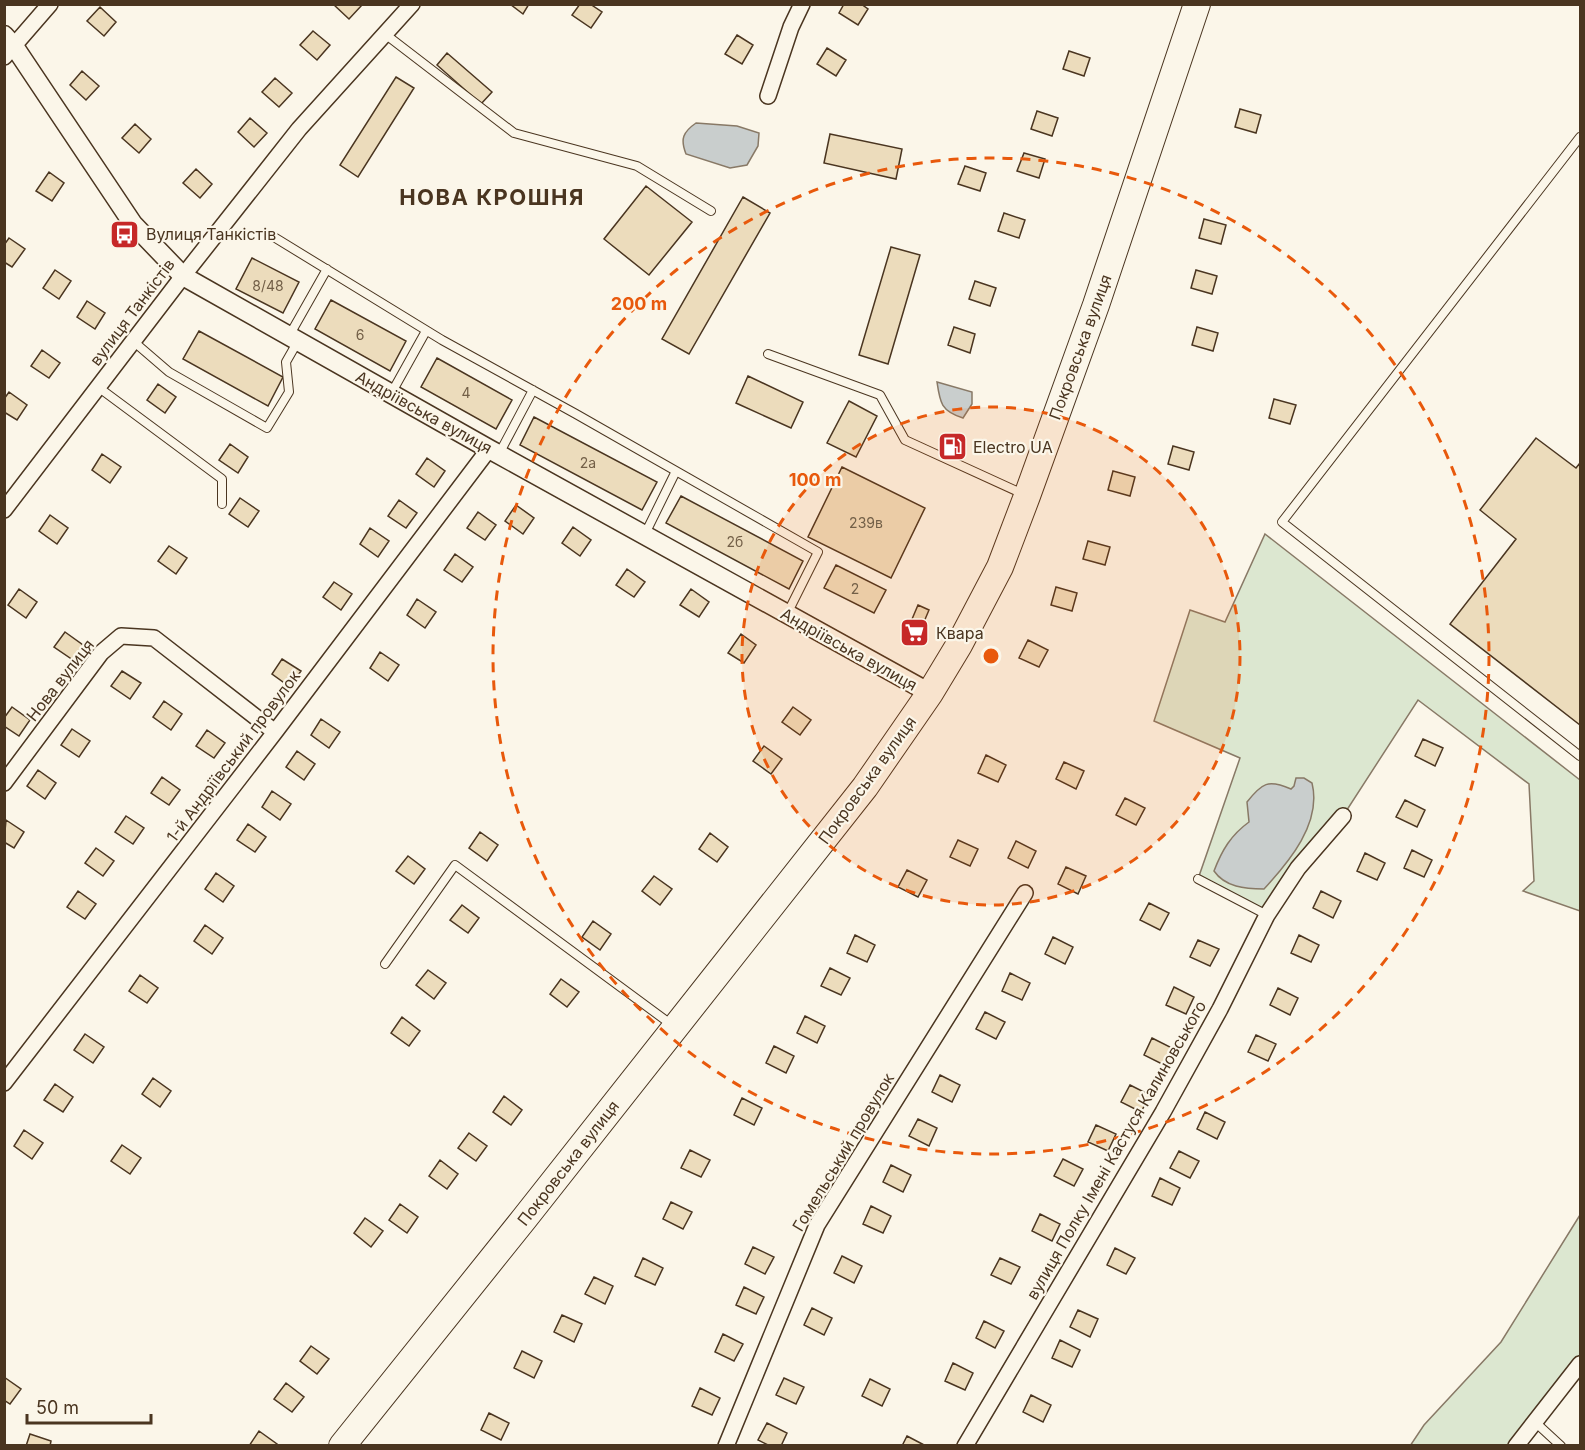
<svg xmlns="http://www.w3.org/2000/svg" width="1585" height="1450" font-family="Inter,sans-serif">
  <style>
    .green { fill: #dce7d0; stroke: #887966; stroke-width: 1.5 }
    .water { fill: #c9cecd; stroke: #887966; stroke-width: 1.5 }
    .building { fill: #ecdcbc; stroke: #4a3520; stroke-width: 1.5 }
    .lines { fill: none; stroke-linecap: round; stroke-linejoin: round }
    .service-casing { stroke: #4a3520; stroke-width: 10 }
    .minor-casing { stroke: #4a3520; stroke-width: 18 }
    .tertiary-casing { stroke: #4a3520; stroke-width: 21 }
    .trunk-casing { stroke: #4a3520; stroke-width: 28 }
    .service { stroke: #fbf6e9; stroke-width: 8 }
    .minor { stroke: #fbf6e9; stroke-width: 15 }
    .tertiary { stroke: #fbf6e9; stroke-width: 18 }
    .trunk { stroke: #fbf6e9; stroke-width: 26 }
    .ring { fill: none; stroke: #e8590c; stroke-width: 3; stroke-dasharray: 10 8 }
    .labels { text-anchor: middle; stroke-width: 4.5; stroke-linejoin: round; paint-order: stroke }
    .number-label { font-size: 14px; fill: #725f47 }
    .poi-label { font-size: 16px; fill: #4a3520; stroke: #fbf6e9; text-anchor: start }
    .street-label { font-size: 16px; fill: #4a3520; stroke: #fbf6e9 }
    .district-label { font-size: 22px; font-weight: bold; letter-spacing: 1.5px; fill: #4a3520; stroke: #fbf6e9 }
    .centre { fill: #e8590c; stroke: #fbf6e9; stroke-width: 3 }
    .ring-label { font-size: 18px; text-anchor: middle; font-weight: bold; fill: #e8590c; stroke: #fbf6e9; stroke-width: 4.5; stroke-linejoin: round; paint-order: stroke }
  </style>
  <rect width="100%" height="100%" fill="#fbf6e9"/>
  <path class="green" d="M1265,534L1580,780V911L1523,891L1534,881L1529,784L1418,700L1343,816L1267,915L1198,879L1240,758L1154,721L1190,610L1225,622Z
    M1580,1215V1364L1516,1445L1410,1446L1424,1425L1501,1342Z"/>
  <path class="water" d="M696,123L737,126L759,133L758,146L747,165L730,168L686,154C680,139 683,132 696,123Z
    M937,382L972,392V404L963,418C941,411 940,403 937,382Z
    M1296,778H1304L1312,783C1322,823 1289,862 1264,889C1245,889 1225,887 1214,871C1222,850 1231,835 1249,822L1247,802C1262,783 1268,779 1291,789L1294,786Z"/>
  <path class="building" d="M333,4H362V5L349,19Z
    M510,4H529L523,14Z
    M580,4H590L602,12L591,28L572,15Z
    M844,4H861L868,9L858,25L839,13Z
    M100,7L116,22L104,36L87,21Z
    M313,31L330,45L317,60L300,45Z
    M737,35L753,45L742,64L725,54Z
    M827,48L846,60L836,76L817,64Z
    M1069,51L1090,58L1084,76L1063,69Z
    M447,53L492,92L481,104L437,65Z
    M82,71L99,86L86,100L70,85Z
    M396,77L414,88L358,177L340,165Z
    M275,78L292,93L279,107L262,92Z
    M1240,109L1261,115L1256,133L1235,127Z
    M1037,111L1058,118L1052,136L1031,129Z
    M250,118L267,133L254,147L238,132Z
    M135,124L151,139L139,153L122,138Z
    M830,134L902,149L896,179L824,163Z
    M1024,153L1045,159L1039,178L1017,171Z
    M965,166L986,173L980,191L958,184Z
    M196,169L212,184L200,198L183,183Z
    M49,172L64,183L52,201L36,191Z
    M646,186L692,222L649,275L604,239Z
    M743,197L770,213L689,354L662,339Z
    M1004,213L1025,220L1019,238L998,231Z
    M1204,219L1226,225L1221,244L1199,238Z
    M9,238L25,249L12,267L4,262V245Z
    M891,247L920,255L888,364L859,355Z
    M252,258L299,282L283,313L236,289Z
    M55,270L71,281L59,299L43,288Z
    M1196,270L1217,276L1212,294L1191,288Z
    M975,281L996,288L990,306L969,299Z
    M331,300L406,341L390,371L315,329Z
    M87,301L105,313L95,329L77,317Z
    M954,327L975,334L970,353L948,345Z
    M1197,327L1218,333L1213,351L1192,345Z
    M199,331L283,377L268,406L183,359Z
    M42,350L60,363L49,378L31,366Z
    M437,358L512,400L496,429L421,387Z
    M748,376L803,402L791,428L736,403Z
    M158,384L176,397L165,413L147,400Z
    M9,392L27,405L17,420L4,412V399Z
    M1274,399L1296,405L1290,424L1269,418Z
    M849,401L877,416L856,457L827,443Z
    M534,417L657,482L642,510L520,445Z
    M1536,438L1576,468L1580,463V725L1450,624L1516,539L1480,510Z
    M230,444L248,457L238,473L219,460Z
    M1173,446L1194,452L1189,470L1168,464Z
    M102,454L121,467L110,483L92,470Z
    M427,458L445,471L434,487L416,474Z
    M842,467L925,508L891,578L808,537Z
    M1113,471L1135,477L1130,496L1108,490Z
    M681,496L803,561L789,589L666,523Z
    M240,498L259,511L248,527L229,514Z
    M399,500L417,513L406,528L388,516Z
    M516,505L534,518L523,534L505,521Z
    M478,512L496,525L485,540L467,528Z
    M50,515L68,528L57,544L39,531Z
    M573,527L591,540L580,556L562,543Z
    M370,528L389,541L378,557L360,544Z
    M1088,541L1110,547L1105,565L1083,559Z
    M169,546L187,558L176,574L158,561Z
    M455,554L473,567L462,582L444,570Z
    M836,565L886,590L874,613L824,588Z
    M627,569L645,582L634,597L616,585Z
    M334,582L352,594L341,610L323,597Z
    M1056,587L1077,593L1072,611L1051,605Z
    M19,589L37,602L26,618L8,605Z
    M691,589L709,602L699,617L680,605Z
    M417,599L436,612L425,628L407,615Z
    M918,605L929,610L915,643L904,638Z
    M65,632L83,645L73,660L54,647Z
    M741,634L756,645L744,663L728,653Z
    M1028,640L1048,650L1039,667L1019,658Z
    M380,652L399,665L388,681L370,668Z
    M282,659L301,671L290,687L272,674Z
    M122,671L141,683L130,699L111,686Z
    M164,701L182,714L171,730L153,717Z
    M12,707L30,720L19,736L4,726V718Z
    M793,707L811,720L800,735L782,722Z
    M321,719L340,732L329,748L311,735Z
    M72,729L90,741L79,757L61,745Z
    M207,730L225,743L214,758L196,746Z
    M1423,739L1443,748L1435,766L1415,756Z
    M764,746L782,759L771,774L753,761Z
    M297,751L315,764L304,780L286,767Z
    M986,755L1006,765L998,782L978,773Z
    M1064,762L1084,771L1076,789L1056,779Z
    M38,770L56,783L45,799L27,786Z
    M162,777L180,790L169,805L151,793Z
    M272,791L291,804L280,820L262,807Z
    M1125,798L1145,808L1136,825L1116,815Z
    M1405,800L1425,810L1417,827L1396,817Z
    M126,816L144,828L133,844L115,832Z
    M6,820L24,832L14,848L4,842Z
    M248,824L266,837L255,852L237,840Z
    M480,832L498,845L487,861L469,848Z
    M710,833L728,847L717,862L699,849Z
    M958,840L978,849L970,866L950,857Z
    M1016,841L1036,851L1028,868L1008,858Z
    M96,848L114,861L103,876L85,863Z
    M1412,850L1432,860L1424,877L1404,868Z
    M1365,853L1385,863L1377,880L1357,871Z
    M408,856L425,869L414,884L396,871Z
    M1066,867L1086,876L1078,894L1058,884Z
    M907,870L927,880L918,897L898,887Z
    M216,873L234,886L223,902L205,889Z
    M654,876L672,889L660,905L642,891Z
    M78,891L96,904L85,919L67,907Z
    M1321,891L1341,901L1333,918L1313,908Z
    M1149,903L1169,913L1160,930L1140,920Z
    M462,905L479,918L468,933L450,920Z
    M593,921L611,934L600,950L582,937Z
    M205,925L223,938L212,954L194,941Z
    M855,935L875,945L867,962L847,953Z
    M1299,935L1319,945L1311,962L1291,953Z
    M1053,937L1073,947L1065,964L1045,954Z
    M1198,940L1219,949L1210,966L1190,957Z
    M830,968L850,978L841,995L821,986Z
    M428,970L446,983L434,999L416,985Z
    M1010,973L1030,983L1022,1000L1002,991Z
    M140,975L158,988L147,1003L129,991Z
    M561,979L579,992L567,1007L550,994Z
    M1174,987L1194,997L1186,1014L1166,1005Z
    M1278,988L1298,998L1290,1015L1270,1005Z
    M985,1012L1005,1022L996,1039L976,1029Z
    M805,1016L825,1026L817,1043L797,1033Z
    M402,1017L420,1031L409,1046L391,1033Z
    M85,1034L104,1047L93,1063L74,1050Z
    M1256,1035L1276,1044L1268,1061L1248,1052Z
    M1152,1038L1172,1048L1164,1065L1144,1055Z
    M774,1046L794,1056L786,1073L766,1063Z
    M940,1075L960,1085L952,1102L932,1092Z
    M153,1078L171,1091L160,1107L142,1094Z
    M55,1084L73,1097L63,1112L44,1100Z
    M1130,1085L1150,1095L1141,1112L1121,1102Z
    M504,1096L522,1110L511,1125L493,1112Z
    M742,1098L762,1108L754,1125L734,1115Z
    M1205,1112L1225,1122L1217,1139L1197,1129Z
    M918,1119L937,1128L929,1146L909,1136Z
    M1096,1125L1116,1134L1108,1151L1088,1142Z
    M24,1130L43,1143L32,1159L14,1146Z
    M469,1133L487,1146L476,1161L458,1148Z
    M122,1145L141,1158L130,1174L111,1161Z
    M690,1150L710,1160L701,1177L681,1168Z
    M1179,1151L1199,1161L1190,1178L1170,1168Z
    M1063,1159L1083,1169L1074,1186L1054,1176Z
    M440,1160L458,1174L447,1189L429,1176Z
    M891,1165L911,1175L903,1192L883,1182Z
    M1160,1178L1180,1188L1172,1205L1152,1196Z
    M671,1202L692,1212L683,1229L663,1219Z
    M400,1204L418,1217L407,1233L389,1220Z
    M871,1206L891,1216L883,1233L863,1224Z
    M1040,1214L1060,1224L1052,1241L1032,1231Z
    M365,1218L383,1231L371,1247L354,1233Z
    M753,1247L774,1257L765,1274L745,1264Z
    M1115,1248L1135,1258L1126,1274L1107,1265Z
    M842,1256L862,1266L854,1283L834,1273Z
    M643,1258L663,1268L655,1285L635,1276Z
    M1000,1258L1020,1267L1011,1284L991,1275Z
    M594,1277L613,1286L605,1304L585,1294Z
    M744,1287L764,1297L756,1314L736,1305Z
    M812,1308L832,1318L824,1335L804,1325Z
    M1078,1310L1098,1319L1090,1337L1070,1327Z
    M562,1315L582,1324L574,1342L554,1332Z
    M984,1321L1004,1331L995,1348L976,1338Z
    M723,1334L743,1344L734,1361L715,1352Z
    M1060,1340L1080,1350L1072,1367L1052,1358Z
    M311,1346L329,1359L317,1374L300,1361Z
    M522,1351L542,1361L534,1378L514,1368Z
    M953,1363L973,1373L965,1390L945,1381Z
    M4,1377L21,1389L10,1404L4,1400Z
    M784,1378L804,1387L796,1404L776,1395Z
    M870,1379L890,1389L882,1406L862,1396Z
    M286,1383L304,1397L292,1412L274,1399Z
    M700,1388L720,1398L712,1415L692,1406Z
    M1031,1395L1051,1405L1043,1422L1023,1412Z
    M489,1413L509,1423L501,1440L481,1430Z
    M767,1423L787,1433L781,1446H770L758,1440Z
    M259,1431L277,1444L276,1446H249Z
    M30,1434L51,1441L50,1446H26Z
    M907,1436L926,1446H902Z"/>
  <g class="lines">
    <defs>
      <path id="service" d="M385,34L514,133L637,166L711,211
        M1580,137L1282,522L1580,756
        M269,234L442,340L576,414L818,552L787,614
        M289,336L327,269
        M133,341L169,372L267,428L289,392L286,362L298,341
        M768,354L880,395L905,440L1023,494
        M98,387L222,479V504
        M392,392L426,331
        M499,454L533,390
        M645,534L676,471
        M1198,879L1267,915
        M385,964L455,865L672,1025
        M1535,1422L1561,1446"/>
      <path id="minor" d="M4,57L50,4
        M768,96L791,27L802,4
        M4,510L183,276L299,129L412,4
        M4,783L101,653L121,636L154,638L275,732
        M4,1083L275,732L489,449
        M726,1446L817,1225L1025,893
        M965,1446L1163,1112L1220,1009L1267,915L1298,868L1343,816
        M1516,1446L1580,1364"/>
      <path id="tertiary" d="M4,35L14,46L133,224L183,276L489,449L930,693"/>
      <path id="trunk" d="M342,1446L524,1219L865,787L930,693L959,645L1000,567L1027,496L1096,305L1197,4"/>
    </defs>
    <use href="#service" class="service-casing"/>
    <use href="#minor" class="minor-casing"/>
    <use href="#tertiary" class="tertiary-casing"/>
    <use href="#trunk" class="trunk-casing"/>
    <use href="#service" class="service"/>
    <use href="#minor" class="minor"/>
    <use href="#tertiary" class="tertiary"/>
    <use href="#trunk" class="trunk"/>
  </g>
  <circle cx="991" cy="656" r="249" fill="#e8590c" fill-opacity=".12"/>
  <g class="ring">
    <circle cx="991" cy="656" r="249"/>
    <circle cx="991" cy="656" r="498"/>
  </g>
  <defs>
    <symbol id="bus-square" viewBox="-11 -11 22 22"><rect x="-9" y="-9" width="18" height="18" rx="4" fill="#c62828" stroke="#fbf6e9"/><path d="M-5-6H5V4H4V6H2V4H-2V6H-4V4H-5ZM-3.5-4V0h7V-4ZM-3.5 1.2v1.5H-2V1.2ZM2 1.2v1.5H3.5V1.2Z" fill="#fff"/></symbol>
    <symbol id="fuel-square" viewBox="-11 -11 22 22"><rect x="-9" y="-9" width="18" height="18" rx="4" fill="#c62828" stroke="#fbf6e9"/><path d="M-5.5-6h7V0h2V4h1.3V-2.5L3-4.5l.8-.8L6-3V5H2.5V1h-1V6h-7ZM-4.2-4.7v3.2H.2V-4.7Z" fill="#fff"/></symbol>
    <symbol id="supermarket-square" viewBox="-11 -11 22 22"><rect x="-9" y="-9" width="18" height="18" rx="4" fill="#c62828" stroke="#fbf6e9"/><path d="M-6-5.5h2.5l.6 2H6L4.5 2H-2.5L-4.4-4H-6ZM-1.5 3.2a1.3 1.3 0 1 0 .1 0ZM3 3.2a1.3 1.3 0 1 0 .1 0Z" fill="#fff"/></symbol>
  </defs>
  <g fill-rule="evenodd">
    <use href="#bus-square" x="108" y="218" width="33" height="33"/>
    <use href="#fuel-square" x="936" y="430" width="33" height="33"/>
    <use href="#supermarket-square" x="898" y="616" width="33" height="33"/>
  </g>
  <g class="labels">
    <g class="number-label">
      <text x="268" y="291">8/48</text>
      <text x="360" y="340">6</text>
      <text x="466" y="398">4</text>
      <text x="588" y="468">2а</text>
      <text x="866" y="528">239в</text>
      <text x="735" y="547">2б</text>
      <text x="855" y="594">2</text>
    </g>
    <g class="poi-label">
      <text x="146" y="240">Вулиця Танкістів</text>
      <text x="973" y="453">Electro UA</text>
      <text x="936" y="639">Квара</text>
    </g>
    <g class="street-label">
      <text transform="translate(132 312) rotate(-53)" y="6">вулиця Танкістів</text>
      <text transform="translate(1080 347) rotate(-70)" y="6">Покровська вулиця</text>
      <text transform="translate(424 412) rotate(29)" y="6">Андріївська вулиця</text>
      <text transform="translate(849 649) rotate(29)" y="6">Андріївська вулиця</text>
      <text transform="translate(60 680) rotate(-52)" y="6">Нова вулиця</text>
      <text transform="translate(233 756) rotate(-53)" y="6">1-й Андріївський провулок</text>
      <text transform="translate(867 780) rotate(-54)" y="6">Покровська вулиця</text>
      <text transform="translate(1116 1150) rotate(-60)" y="6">вулиця Полку Імені Кастуся Калиновського</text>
      <text transform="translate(843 1152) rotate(-59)" y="6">Гомельський провулок</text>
      <text transform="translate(568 1163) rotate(-52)" y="6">Покровська вулиця</text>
    </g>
    <g class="district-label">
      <text x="492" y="205">НОВА КРОШНЯ</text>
    </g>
  </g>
  <circle cx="991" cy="656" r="9" class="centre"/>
  <g class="ring-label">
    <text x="639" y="310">200 m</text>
    <text x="815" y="486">100 m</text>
  </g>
  <rect width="1585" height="1450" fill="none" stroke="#4a3520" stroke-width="12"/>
  <path d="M27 1414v9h124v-9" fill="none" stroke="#4a3520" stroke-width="3"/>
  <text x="36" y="1414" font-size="18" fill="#4a3520" stroke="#fbf6e9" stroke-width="4.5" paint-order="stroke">50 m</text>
</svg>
